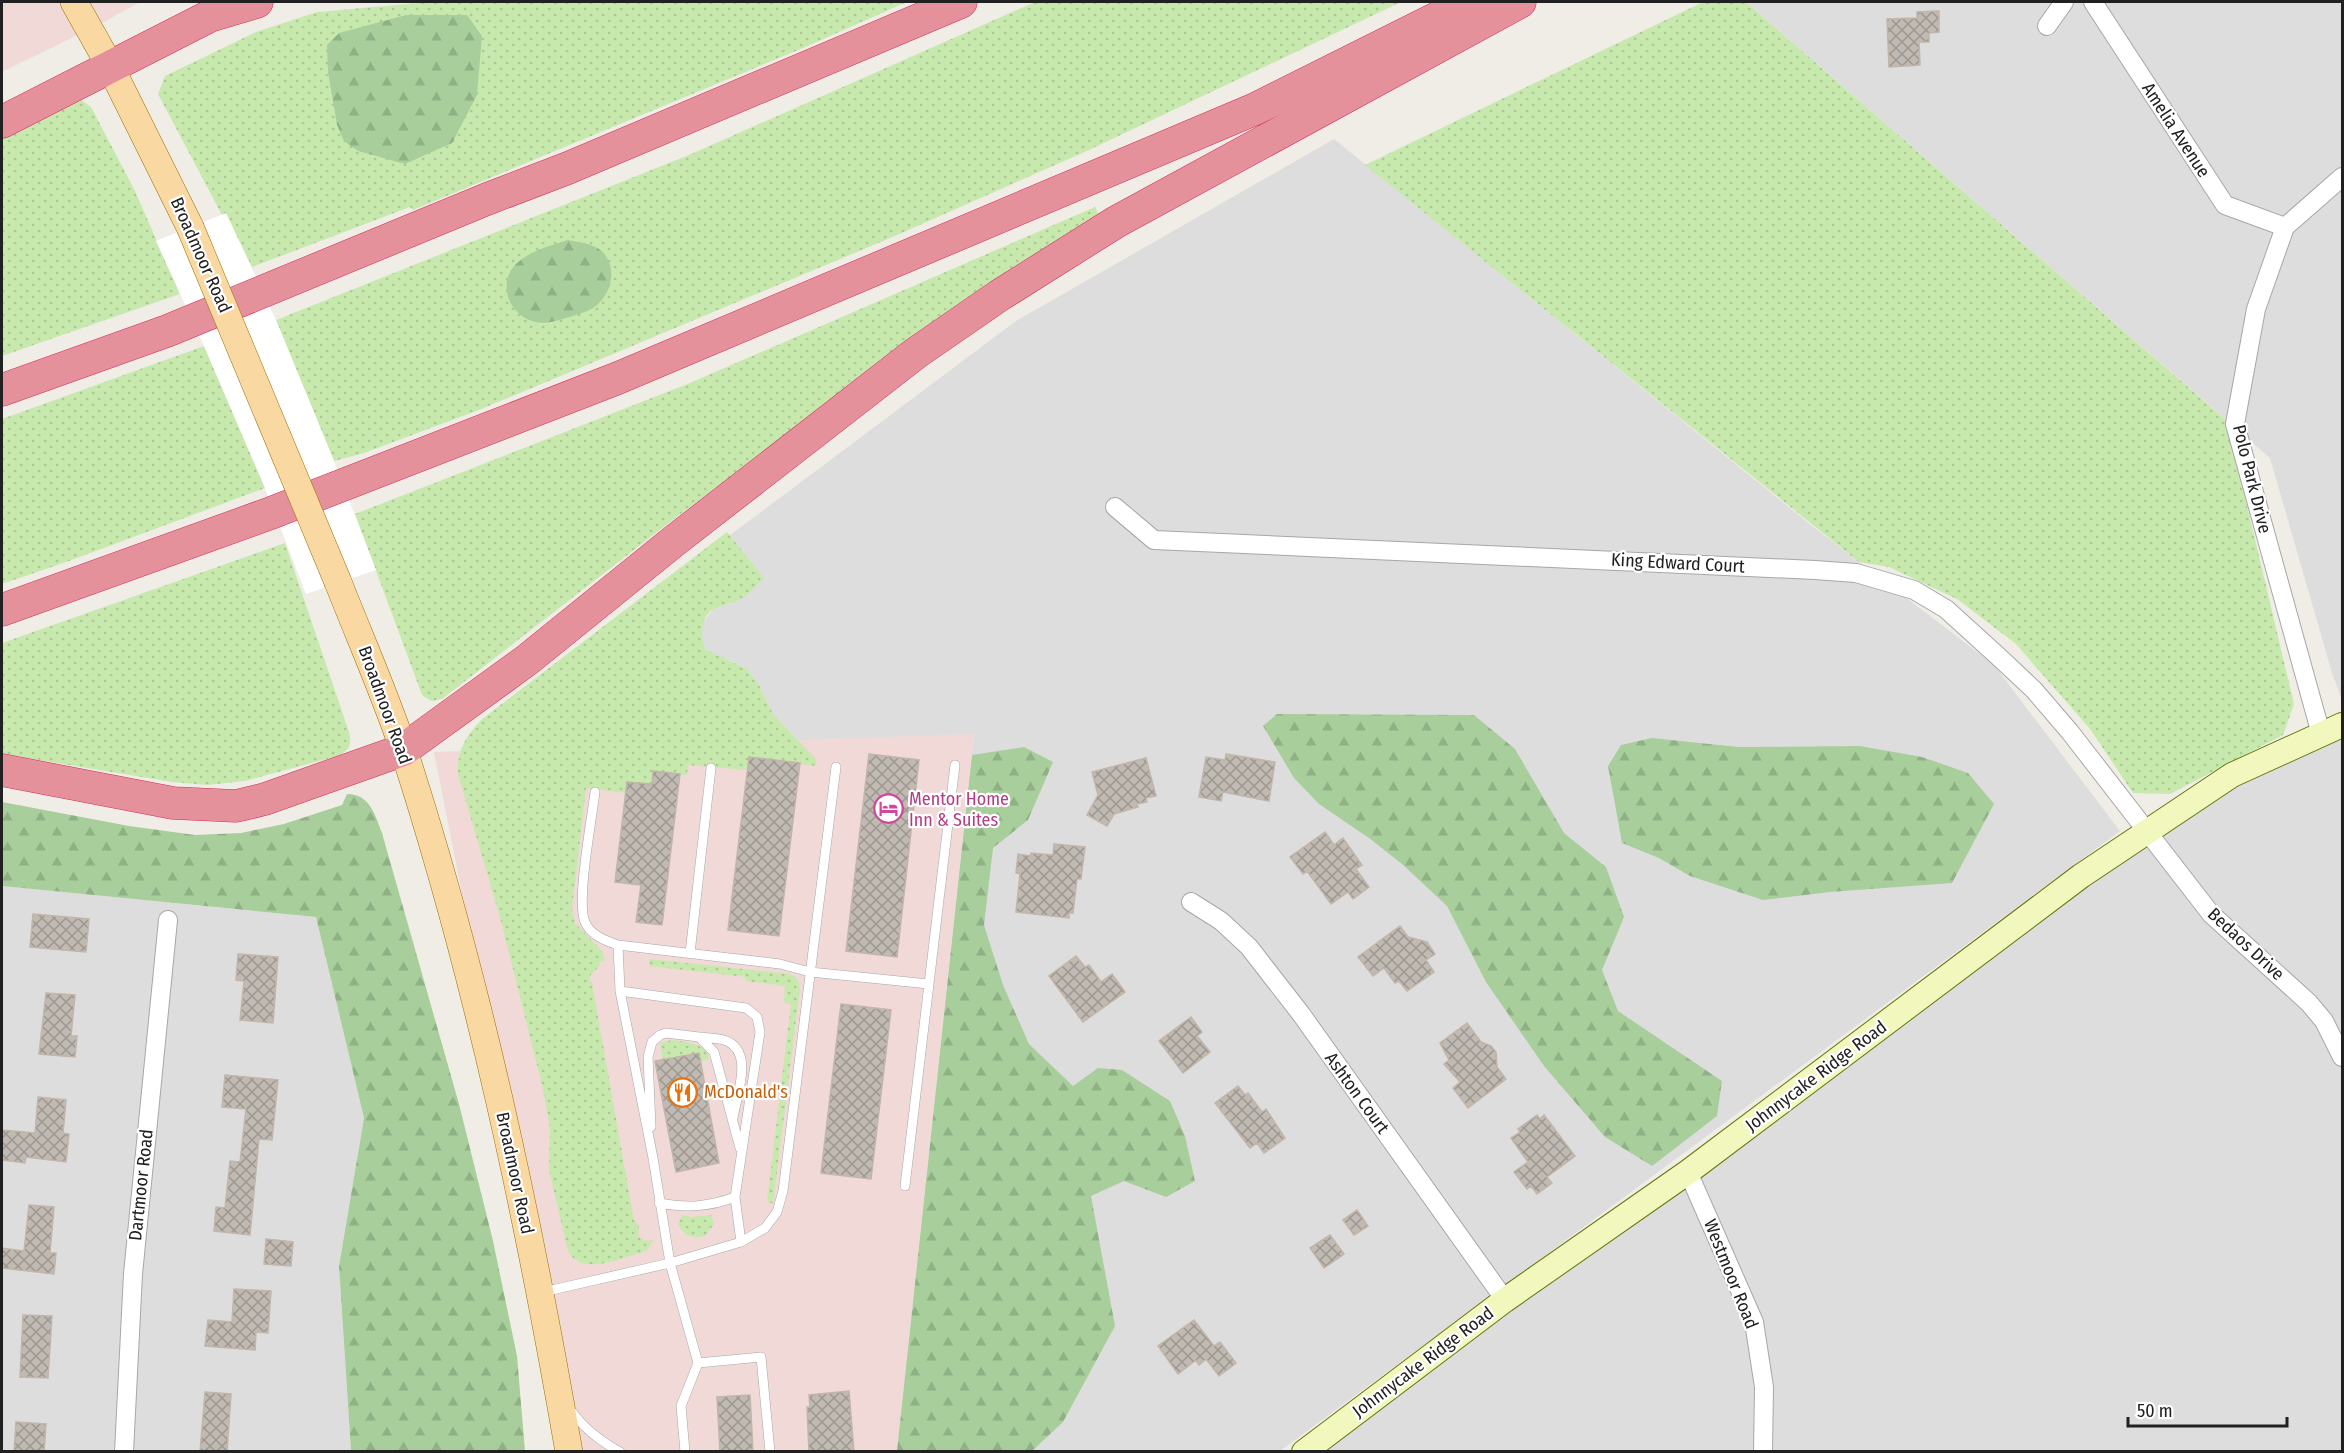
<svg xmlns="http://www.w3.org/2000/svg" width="2344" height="1453" font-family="'Fira Sans Condensed',sans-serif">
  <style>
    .residential { fill: #dedddd }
    .commercial { fill: #f0d9d6 }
    .grass { fill: url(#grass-dots) }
    .forest { fill: url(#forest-firs) }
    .pier { fill: #fff }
    .building { fill: url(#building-cross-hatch); stroke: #c2b5a9; stroke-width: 1.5 }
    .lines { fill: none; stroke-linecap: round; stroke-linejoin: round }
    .lane-casing { stroke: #a7a7a7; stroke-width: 10 }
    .street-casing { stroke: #a7a7a7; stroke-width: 20 }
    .secondary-casing { stroke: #647608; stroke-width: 26 }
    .primary-casing { stroke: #986f04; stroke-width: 28 }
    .highway-casing { stroke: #d72b5d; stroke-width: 33 }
    .lane { stroke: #fff; stroke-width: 9 }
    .street { stroke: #fff; stroke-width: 18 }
    .secondary { stroke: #f2f8bd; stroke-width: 24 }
    .primary { stroke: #fad8a2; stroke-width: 27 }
    .highway { stroke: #e5919c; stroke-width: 32 }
    .primary-bridge-casing { stroke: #986f04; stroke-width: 28; stroke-linecap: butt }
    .primary-bridge { stroke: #fad8a2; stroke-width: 27 }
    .labels { text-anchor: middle; stroke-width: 4.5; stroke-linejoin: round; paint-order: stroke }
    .street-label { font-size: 18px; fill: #202020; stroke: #fff }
    .hotel-label { font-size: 18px; fill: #b23c85; stroke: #fff; text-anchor: start }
    .food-label { font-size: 18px; fill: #c56008; stroke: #fff; text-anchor: start }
  </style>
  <defs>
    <pattern id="grass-dots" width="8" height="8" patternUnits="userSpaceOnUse" patternTransform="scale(1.5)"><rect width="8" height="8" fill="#c8e9ae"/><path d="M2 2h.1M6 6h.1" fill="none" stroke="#acc895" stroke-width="1.8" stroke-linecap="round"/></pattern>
    <pattern id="forest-firs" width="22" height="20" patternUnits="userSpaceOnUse" patternTransform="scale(1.5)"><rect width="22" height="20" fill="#a8ce9c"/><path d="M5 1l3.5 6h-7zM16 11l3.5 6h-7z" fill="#90b186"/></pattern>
    <pattern id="building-cross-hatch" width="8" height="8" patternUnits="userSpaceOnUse" patternTransform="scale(1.5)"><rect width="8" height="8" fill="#c1bab3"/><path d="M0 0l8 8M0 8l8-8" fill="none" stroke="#9c9791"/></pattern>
  </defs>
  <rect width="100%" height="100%" fill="#f0ede7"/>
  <path class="residential" d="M1746,2H2342V700L2332,673L2270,458Z
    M1334,139L1811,525L1994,665L2120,831L1280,1451H897L974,735L799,741L773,714L759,685L736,663L716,656L705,649L700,637L702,624L714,608L733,603L729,536L1016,321Z
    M2342,725V1451L1304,1452L2146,831Z
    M2,886L316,917L364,1118L339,1266L351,1451H2Z"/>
  <path class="commercial" d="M2,2H140L102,23L2,72Z
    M974,734L897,1451H572L434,752Z"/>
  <path class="grass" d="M430,2H907L803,48L413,210L410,207L252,267L226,214L222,215L158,94L165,76L256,32L317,12Z
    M1035,2H1401L1089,150L888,239L479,410L364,453L334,461L276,320L689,155Z
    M1703,2H1746L2227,421L2294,704L2283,735L2170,794L2133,793L2090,729L2016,644L1957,599L1889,567L1859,562L1365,165Z
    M81,100L91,107L135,191L180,294L2,356V133L71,102Z
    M1095,207L1099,216L969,297L869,371L781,440L679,515L442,699L431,701L422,695L355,514L690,383Z
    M204,346L265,488L69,561L2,584V419Z
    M727,532L764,578C755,587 747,597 735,602C729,605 722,605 716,608C700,615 700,636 705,649L747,669L759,685L773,714L816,759V766L749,757L746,770L688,765L687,775L653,771L652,784L627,782L626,793L586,788L572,908L575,923L602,951L605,960L600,962C599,971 591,971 589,979L592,983L634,1220L639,1227L638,1236L646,1241L654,1240L647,1250L640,1253C618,1259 576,1278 567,1247L549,1170L550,1127L542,1085L501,921L458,774C457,750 465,738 481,720Z
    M285,543L349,732C352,745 350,749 338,756L245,781L208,785L172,782L2,754V643Z
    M650,959L790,974C797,977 799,980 800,988L773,1204L767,1201L791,1004L784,1003L785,986L746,981V977L649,966Z
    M672,1040C686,1042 707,1043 709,1059L700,1062L698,1053L663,1060L660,1043Z
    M682,1215L692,1217L711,1215L714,1224L705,1236C693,1239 684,1236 678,1224Z"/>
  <path class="forest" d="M406,15H467L482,36L477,95L452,143L405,164L358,151L344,141L337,125L333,101L328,73L327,45L339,33Z
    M568,240C578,242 590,243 599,249C619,264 613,295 593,308C584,313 573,316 563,319C551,322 544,325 532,321C522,318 513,309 509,300C496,260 539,249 568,240Z
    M1277,714L1474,715L1515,749L1564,833L1606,867L1624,917L1602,970L1618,1011L1722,1081L1717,1116L1652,1166L1605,1137L1544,1066L1486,982L1447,906L1402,864L1369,838L1319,804L1294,778L1263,726Z
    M1652,738L1738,747L1860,746L1922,757L1968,773L1994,804L1952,883L1830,892L1763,900L1690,876L1659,858L1622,843L1608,766L1621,745Z
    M1024,747L1053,762L1028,820L993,848L984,925L1003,985L1029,1044L1073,1086L1098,1068L1122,1070L1170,1101L1185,1136L1195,1181L1166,1197L1124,1181L1091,1196L1115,1326L1063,1422L1032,1451H897L972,755Z
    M347,794C370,794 375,815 382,833L459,1104L493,1241L517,1356L525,1451H351L339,1266L364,1118L316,917L2,886V802L129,826L195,835L241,833L284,824L342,805Z"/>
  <path class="pier" d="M226,213L276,320L334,461L376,570L306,594L265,488L204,346L156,241Z"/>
  <path class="building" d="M1939,11V32L1929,33V42H1919L1920,65L1889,67L1887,19L1917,18V12Z
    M869,754L919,760L897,957L846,951Z
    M1226,754L1275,762L1269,801L1223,792L1221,801L1199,797L1206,757L1225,760Z
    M749,757L800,763L779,936L728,930Z
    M1146,758L1156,796L1146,798L1147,802L1137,804L1138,807L1114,814L1107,826L1087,815L1098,795L1092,772Z
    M653,771L680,774L662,925L636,922L641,885L615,882L627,782L652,784Z
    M1325,832L1334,845L1343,838L1362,865L1356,869L1369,887L1353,899L1348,892L1331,904L1307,871L1303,874L1290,857Z
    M1054,844L1085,847L1081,879H1077L1073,913H1069V918L1016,912L1020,874L1016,873L1018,854L1030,856L1031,853L1053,855Z
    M33,914L89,919L86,952L30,947Z
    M1400,926L1408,937L1427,942L1435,954L1426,960L1434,972L1407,991L1399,981L1395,983L1384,968L1373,976L1358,957Z
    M238,954L278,957L273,1023L240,1020L244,981L236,980Z
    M1076,956L1085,967L1089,965L1101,982L1112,974L1125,992L1083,1022L1049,976Z
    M46,993L75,995L71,1036H77L75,1057L39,1054Z
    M841,1004L891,1010L871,1179L821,1173Z
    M1191,1017L1202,1032L1197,1036L1210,1052L1183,1073L1159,1041Z
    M1467,1023L1481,1042L1491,1046L1496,1052L1497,1067L1506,1079L1468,1108L1453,1088L1460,1082L1444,1064L1449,1060L1440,1043Z
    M699,1053L719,1163L676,1172L655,1061Z
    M225,1075L278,1080L272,1140L259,1139L250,1235L214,1231L216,1207L225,1208L230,1161L240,1162L246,1109L222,1107Z
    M1238,1086L1245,1095L1248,1093L1262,1112L1266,1109L1285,1138L1264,1153L1257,1143L1250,1148L1215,1103Z
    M38,1097L66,1100L63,1133L69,1134L66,1162L26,1157L25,1163L2,1160V1130L35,1133Z
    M1537,1115L1540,1119L1544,1115L1575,1156L1547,1177L1552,1183L1537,1194L1531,1186L1527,1189L1514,1172L1528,1162L1511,1138L1520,1132L1518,1129Z
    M29,1205L54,1207L50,1253H56L54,1274L2,1268V1248L24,1251Z
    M1357,1210L1368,1226L1354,1235L1343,1220Z
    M1330,1235L1344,1254L1324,1268L1310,1248Z
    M266,1239L293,1242L291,1266L264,1264Z
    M234,1289L271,1291L268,1333L256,1332L255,1350L205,1346L208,1320L232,1322Z
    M23,1315L52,1316L48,1378L20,1377Z
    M1194,1320L1214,1346L1220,1342L1236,1363L1219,1376L1206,1359L1199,1365L1196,1360L1178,1374L1158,1346Z
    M849,1391L854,1452H809L807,1407H810L809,1395Z
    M205,1392L231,1394L227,1452H200Z
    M750,1395L753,1452H720L717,1397Z
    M16,1422L46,1424L44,1452H14Z"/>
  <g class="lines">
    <defs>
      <path id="lane" d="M595,792C592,818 576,902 585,922C590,935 606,941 618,945L780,964L810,972L929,984
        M618,945L620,991L653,1158L670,1263L698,1363L681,1406L685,1452
        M690,953L711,768
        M620,991L746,1008L757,1017L760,1032L735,1197L741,1242
        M699,1037C707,1038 716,1038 724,1040C755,1050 737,1094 733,1118
        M651,1127L648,1057L652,1042L660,1035L666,1033L699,1037L714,1052L740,1148
        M905,1186L955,765
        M659,1203C687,1208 709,1207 735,1197
        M543,1292L670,1263L741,1242L765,1228L777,1212L783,1191L836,767
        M698,1363L761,1357L770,1452
        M570,1409C583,1428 600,1441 620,1452"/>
      <path id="street" d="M2093,2L2225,205L2285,227
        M2047,26L2064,2
        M1115,507L1154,540L1815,570L1856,573L1914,590L1946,609L2000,658L2034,690L2070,732L2211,914L2309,1003L2324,1021L2342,1057
        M2321,734L2235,424L2256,309L2285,227L2342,177
        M1191,902L1221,921L1249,947L1301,1014L1505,1300
        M1688,1172L1754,1322L1764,1387L1763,1452
        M124,1452L133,1274L168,920"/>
      <path id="secondary" d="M1304,1452L1505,1300L1688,1172L2081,876L2232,775L2342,725"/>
      <path id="primary" d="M74,2L110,66L190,227
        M338,582C360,638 385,694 404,751C478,979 528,1215 569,1452"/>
      <path id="highway" d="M2,122L210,16L257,2
        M2,390L167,331L487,199L568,168L961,2
        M2,610L271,513L618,378L1255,109L1469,2
        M2,770L173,803L236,806L265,799L403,750L527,660L674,541L916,353L1000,295L1116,222L1520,2"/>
    </defs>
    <use href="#lane" class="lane-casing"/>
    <use href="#street" class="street-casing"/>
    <use href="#secondary" class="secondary-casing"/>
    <use href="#primary" class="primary-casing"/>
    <use href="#highway" class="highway-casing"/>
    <use href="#lane" class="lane"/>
    <use href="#street" class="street"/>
    <use href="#secondary" class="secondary"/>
    <use href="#primary" class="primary"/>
    <use href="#highway" class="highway"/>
    <defs>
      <path id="primary-bridge" d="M190,227L338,582"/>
    </defs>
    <use href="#primary-bridge" class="primary-bridge-casing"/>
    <use href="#primary-bridge" class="primary-bridge"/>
  </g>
  <defs>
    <symbol id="hotel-ring" viewBox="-11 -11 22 22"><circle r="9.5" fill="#fff" stroke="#d1479c" stroke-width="1.5"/><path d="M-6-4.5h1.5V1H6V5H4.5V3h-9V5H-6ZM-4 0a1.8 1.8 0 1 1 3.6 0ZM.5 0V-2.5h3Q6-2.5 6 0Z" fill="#d1479c"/></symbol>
    <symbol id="restaurant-ring" viewBox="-11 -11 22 22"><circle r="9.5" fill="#fff" stroke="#e8710a" stroke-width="1.5"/><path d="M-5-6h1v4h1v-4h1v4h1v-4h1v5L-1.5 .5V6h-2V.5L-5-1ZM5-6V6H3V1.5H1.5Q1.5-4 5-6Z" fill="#e8710a"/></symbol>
  </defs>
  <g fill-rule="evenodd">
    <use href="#hotel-ring" x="872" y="792" width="33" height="33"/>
    <use href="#restaurant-ring" x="666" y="1076" width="33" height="33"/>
  </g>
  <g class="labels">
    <g class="street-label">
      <text transform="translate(2176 130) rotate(57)" y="6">Amelia Avenue</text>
      <text transform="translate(201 255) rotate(66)" y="6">Broadmoor Road</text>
      <text transform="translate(2252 479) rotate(76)" y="6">Polo Park Drive</text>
      <text transform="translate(1678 563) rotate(3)" y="6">King Edward Court</text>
      <text transform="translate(385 705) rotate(70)" y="6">Broadmoor Road</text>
      <text transform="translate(2246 944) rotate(43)" y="6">Bedaos Drive</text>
      <text transform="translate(1816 1076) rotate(-37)" y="6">Johnnycake Ridge Road</text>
      <text transform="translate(1357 1093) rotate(54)" y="6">Ashton Court</text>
      <text transform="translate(515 1173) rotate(78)" y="6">Broadmoor Road</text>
      <text transform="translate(141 1185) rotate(-84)" y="6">Dartmoor Road</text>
      <text transform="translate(1731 1274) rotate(68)" y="6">Westmoor Road</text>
      <text transform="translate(1423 1362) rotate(-37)" y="6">Johnnycake Ridge Road</text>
    </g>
    <g class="hotel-label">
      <text x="909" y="805">Mentor Home<tspan x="909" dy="21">Inn &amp; Suites</tspan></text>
    </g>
    <g class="food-label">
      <text x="704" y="1098">McDonald's</text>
    </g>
  </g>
  <rect width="2344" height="1453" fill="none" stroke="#202020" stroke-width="6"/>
  <path d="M2128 1417v9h159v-9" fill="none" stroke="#202020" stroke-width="3"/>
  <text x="2137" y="1417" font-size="18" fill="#202020" stroke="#ffffff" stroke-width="4.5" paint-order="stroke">50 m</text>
</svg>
